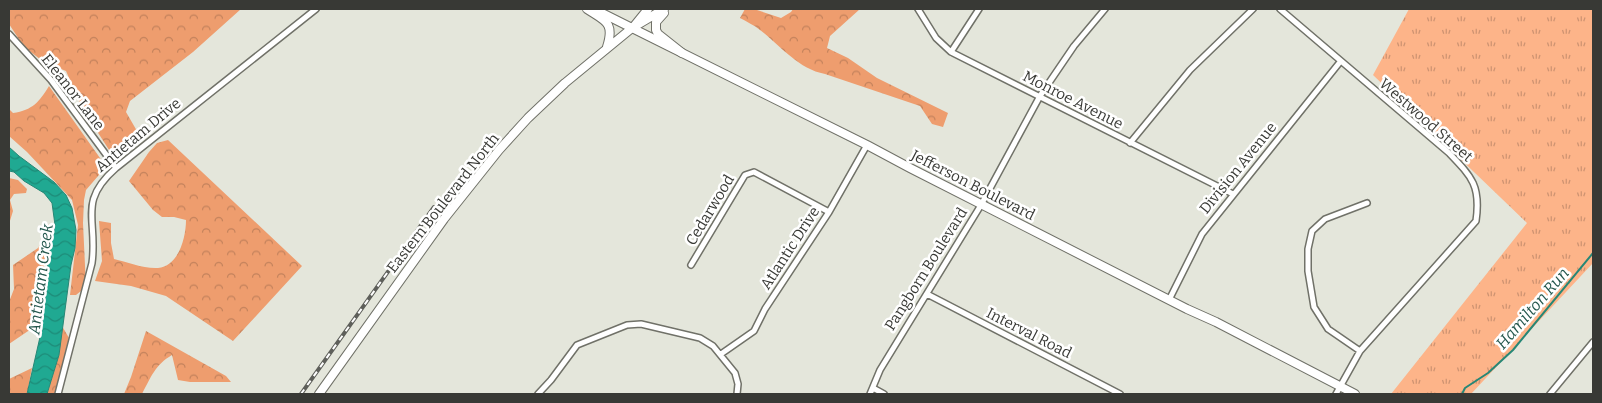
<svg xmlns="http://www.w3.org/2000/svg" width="1602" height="403" font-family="Bitter,serif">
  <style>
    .grass { fill: url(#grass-tufts) }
    .forest { fill: url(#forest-crowns) }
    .water { fill: url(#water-waves); stroke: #278776 }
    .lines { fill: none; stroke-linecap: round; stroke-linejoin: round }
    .stream { stroke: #278776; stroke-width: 2 }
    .minor-casing { stroke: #707168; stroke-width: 8 }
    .secondary-casing { stroke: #707168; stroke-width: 10 }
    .primary-casing { stroke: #707168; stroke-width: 10 }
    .minor { stroke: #fff; stroke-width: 5 }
    .secondary { stroke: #fff; stroke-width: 8 }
    .primary { stroke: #fff; stroke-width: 8 }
    .rail-casing { stroke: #5e5f5a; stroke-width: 4 }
    .rail { stroke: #fff; stroke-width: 2; stroke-dasharray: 5.5; stroke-linecap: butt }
    .labels { text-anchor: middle; stroke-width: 5; stroke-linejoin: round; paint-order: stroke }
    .street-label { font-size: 15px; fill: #383935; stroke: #fff }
    .water-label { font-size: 16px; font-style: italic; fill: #24574d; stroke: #fff }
  </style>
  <defs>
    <pattern id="grass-tufts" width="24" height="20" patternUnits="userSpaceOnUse" patternTransform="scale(1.25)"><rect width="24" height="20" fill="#fdb489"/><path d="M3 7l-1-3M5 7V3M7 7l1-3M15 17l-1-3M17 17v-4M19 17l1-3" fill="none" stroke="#ce9371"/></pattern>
    <pattern id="forest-crowns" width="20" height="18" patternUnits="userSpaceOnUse" patternTransform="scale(1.25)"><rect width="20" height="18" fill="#ee9d6e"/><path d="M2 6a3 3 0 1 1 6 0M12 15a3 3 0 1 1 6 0" fill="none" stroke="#c2815b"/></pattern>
    <pattern id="water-waves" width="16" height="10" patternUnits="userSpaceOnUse" patternTransform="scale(1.25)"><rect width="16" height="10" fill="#20a992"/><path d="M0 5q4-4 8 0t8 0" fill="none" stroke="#1d8b78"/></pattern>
  </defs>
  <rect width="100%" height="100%" fill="#e4e6db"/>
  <path class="grass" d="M1409,9H1593V263L1471,394H1391L1527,223L1373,75Z"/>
  <path class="forest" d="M9,9H241L193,52L130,101L126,112L137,131L131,141L113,156L82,108L66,71L44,62L24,47L9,24Z
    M745,9L757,10L781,18L791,12L793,9H860L830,36L827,48L848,58L877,78L948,113L943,127L932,124L920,106L825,74C798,69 781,46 760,30C754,25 747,22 740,18Z
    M49,86L100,158L105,168L86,190L84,200L83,223L86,287L76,295H70L78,225L72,200L27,152L9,136V109L13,113C33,110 39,102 49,86Z
    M168,140L302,266L233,341L166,296L131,286L95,281L102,261L99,221L111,223V243L114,259C127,262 144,269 158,268C179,266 186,237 186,220L174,217H162L153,210L129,181L149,152L157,143Z
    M9,178L18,180L27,189L26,193L14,194L10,200L13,211L9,224Z
    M49,224L37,325L9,344V302L14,289L13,265L38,248L41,243L43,226Z
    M62,326L69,338L55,394H47L59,355Z
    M146,331L226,376L231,382H190L178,380L172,355C155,365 151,377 142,394H124L131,377Z
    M32,368L27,394H9V379Z"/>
  <path class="water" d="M9,147L19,156L54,182L66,195L72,208L76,230L75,248L71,265L59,355L47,394H27L40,337L46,292L48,260L55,225L52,203L44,193L24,181L14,172L9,171Z"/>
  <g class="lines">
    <path class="stream" d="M1462,394L1465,388L1488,373L1513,350L1593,253"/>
    <defs>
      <path id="minor" d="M918,9L936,38L951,52L1233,194
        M1280,9L1449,153C1472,177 1481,186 1476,221L1360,351L1336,394
        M9,34L51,80L116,168
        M951,52L979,9
        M1130,143L1190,70L1253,9
        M691,265L745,175L754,172L829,212
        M927,294L1120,394
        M1169,300L1202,234L1340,62
        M1360,351L1328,329L1314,307L1308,271V249L1312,231L1325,219L1367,203
        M721,354L754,331L765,309L829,212L867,145
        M873,388L884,394
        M58,394L92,263C98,220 77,202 116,168L316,9
        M538,394L551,380L577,345L627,325L641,324L700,338L713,346L735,373L738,384L737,394
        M870,394L880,370L981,205L1040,96L1074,46L1105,9
        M1550,394L1593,342"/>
      <path id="secondary" d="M632,28L867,145L910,168L1187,309L1216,322L1355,394"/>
      <path id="primary" d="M587,9C605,21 615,22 607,47
        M598,11L632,28
        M664,13L656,22V30L658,34L682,53
        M635,25L648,9
        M319,394L444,219L499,150L528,118L565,83L632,28L664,9"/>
    </defs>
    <use href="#minor" class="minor-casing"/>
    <use href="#secondary" class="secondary-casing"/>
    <use href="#primary" class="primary-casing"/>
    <use href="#minor" class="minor"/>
    <use href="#secondary" class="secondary"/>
    <use href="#primary" class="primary"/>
    <defs>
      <path id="rail" d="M301,394L434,207"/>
    </defs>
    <use href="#rail" class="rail-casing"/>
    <use href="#rail" class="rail"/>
  </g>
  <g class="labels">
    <g class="street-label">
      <text transform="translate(73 92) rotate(52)" y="5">Eleanor Lane</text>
      <text transform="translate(1073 100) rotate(27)" y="5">Monroe Avenue</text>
      <text transform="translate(1426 120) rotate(41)" y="5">Westwood Street</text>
      <text transform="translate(138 135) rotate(-40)" y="5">Antietam Drive</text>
      <text transform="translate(1238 168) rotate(-51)" y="5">Division Avenue</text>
      <text transform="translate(973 185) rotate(27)" y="5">Jefferson Boulevard</text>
      <text transform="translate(443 203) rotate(-52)" y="5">Eastern Boulevard North</text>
      <text transform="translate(710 210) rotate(-59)" y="5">Cedarwood</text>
      <text transform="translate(790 248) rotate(-57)" y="5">Atlantic Drive</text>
      <text transform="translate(926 269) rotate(-58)" y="5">Pangborn Boulevard</text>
      <text transform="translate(1029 333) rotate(27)" y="5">Interval Road</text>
    </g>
    <g class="water-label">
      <text transform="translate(40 279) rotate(-83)" y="6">Antietam Creek</text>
      <text transform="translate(1532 308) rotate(-49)" y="6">Hamilton Run</text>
    </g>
  </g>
  <rect width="1602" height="403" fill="none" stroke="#383935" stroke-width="20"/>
</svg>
